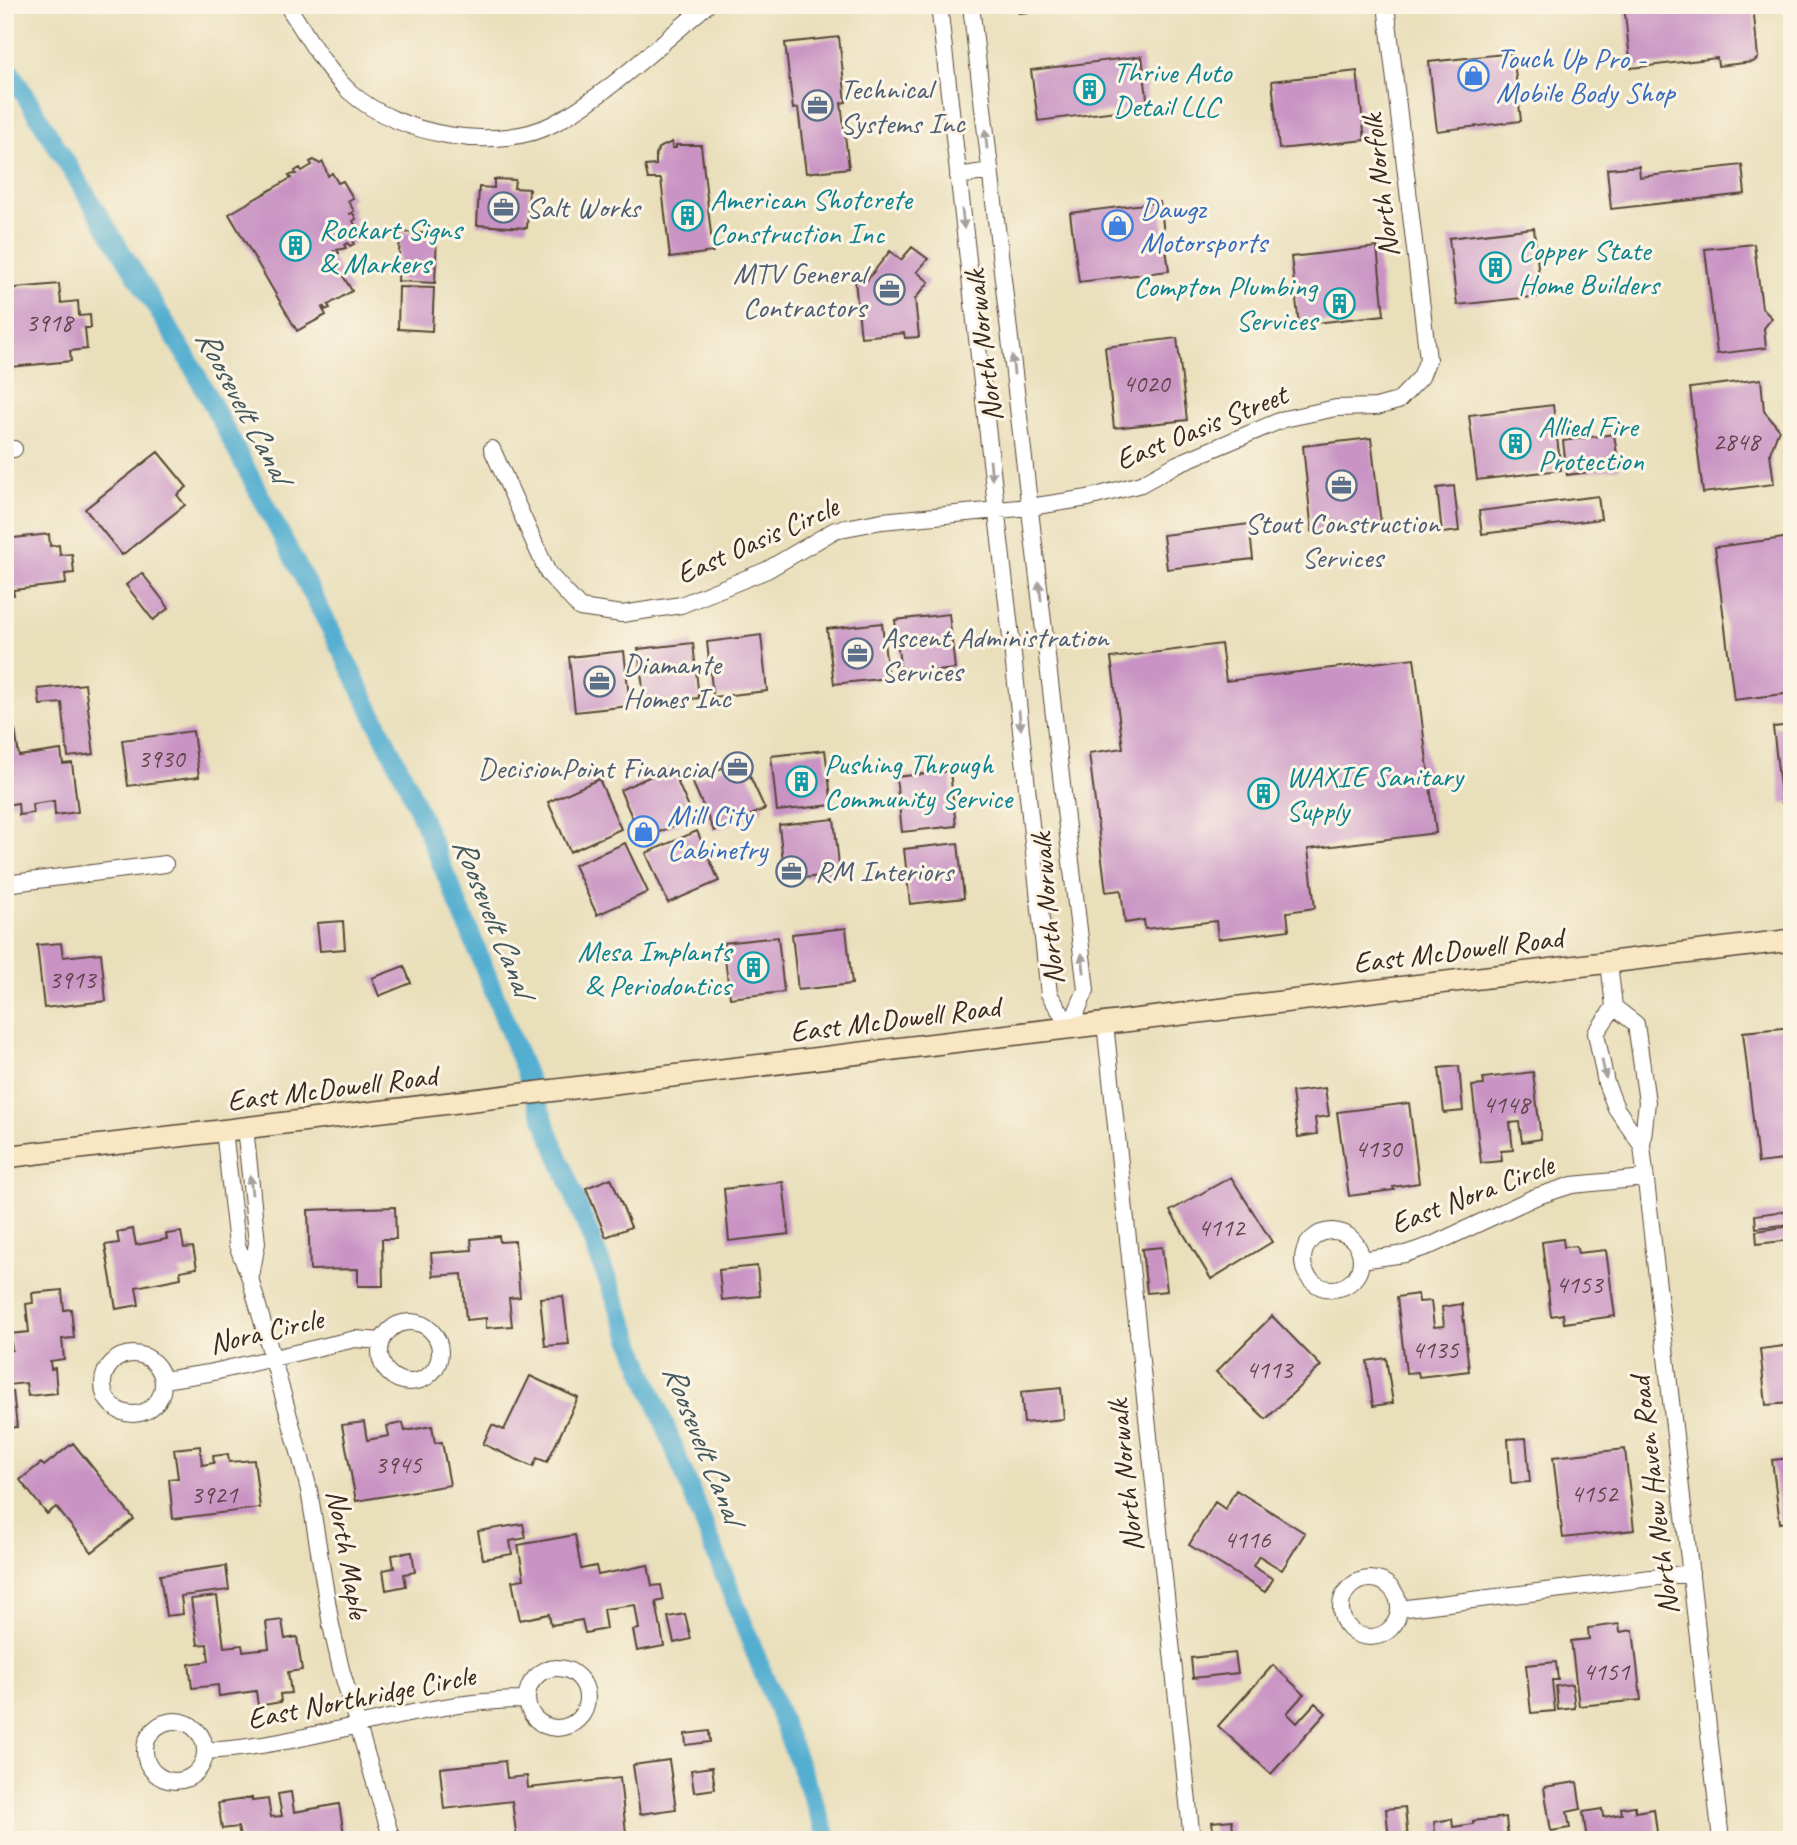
<svg xmlns="http://www.w3.org/2000/svg" width="1797" height="1845" font-family="Caveat,sans-serif">
  <style>
    .lines { fill: none; stroke-linecap: round; stroke-linejoin: round }
    .canal { stroke: #52aed0; stroke-width: 19 }
    .building { fill: #c994c4 }
    .minor-casing { stroke: #554536; stroke-width: 18 }
    .secondary-casing { stroke: #554536; stroke-width: 24 }
    .minor { stroke: #fff; stroke-width: 16 }
    .secondary { stroke: #f9e7c3; stroke-width: 21 }
    .oneway { fill: #a79f9a }
    .labels { text-anchor: middle; stroke-width: 6; stroke-linejoin: round; paint-order: stroke }
    .number-label { font-size: 26px; fill: #5e4448 }
    .shop-label { font-size: 30px; fill: #366cbe; stroke: #fcf5e5; text-anchor: start }
    .culture-label { font-size: 30px; fill: #0d838f; stroke: #fcf5e5; text-anchor: start }
    .service-label { font-size: 30px; fill: #4e5e75; stroke: #fcf5e5; text-anchor: start }
    .street-label { font-size: 30px; fill: #3b2a1e; stroke: #fcf5e5 }
    .water-label { font-size: 32px; font-style: italic; fill: #43585c; stroke: #fcf5e5 }
  </style>
  <rect width="100%" height="100%" fill="#fcf5e5"/>
  <filter id="ink" filterUnits="userSpaceOnUse"><feTurbulence type="fractalNoise" baseFrequency=".0143" numOctaves="2"/><feDisplacementMap in="SourceGraphic" scale="14" xChannelSelector="R" yChannelSelector="G"/><feConvolveMatrix kernelMatrix="1 2 1 2 8 2 1 2 1" color-interpolation-filters="sRGB"/></filter>
  <filter id="wash" filterUnits="userSpaceOnUse"><feTurbulence type="fractalNoise" baseFrequency=".00686" numOctaves="4" result="noise"/><feDisplacementMap in="SourceGraphic" scale="28" xChannelSelector="R" yChannelSelector="G"/><feGaussianBlur stdDeviation="1.57" result="paint"/><feColorMatrix in="noise" values="0 0 0 0 0 0 0 0 0 0 0 0 0 0 0 0 0 1.4 0 .05"/><feComposite in="paint" operator="in"/></filter>
  <g filter="url(#wash)">
    <rect width="100%" height="100%" fill="#e9dfbb"/>
    <g class="lines">
      <path class="canal" d="M5,63L191,364L330,628L406,781L468,927L829,1840"/>
    </g>
    <g id="blocks">
      <path class="building" d="M1012,5H1070V7L1019,13Z
        M1624,5H1753L1758,58L1753,62L1718,66L1717,58L1631,68Z
        M839,37L846,102L841,103L849,168L806,173L798,108L793,109L785,43Z
        M1513,53L1521,121L1437,131L1429,62Z
        M1142,56L1148,107L1038,121L1031,70Z
        M1357,71L1365,140L1279,149L1272,81Z
        M672,142L673,148H676V145H701L713,252L670,258L661,179H648L645,166L656,165V154L659,148Z
        M314,160L320,164L323,162L328,176L332,173L338,183L343,181L353,198L348,201L354,211L349,214L353,213L356,219L353,221L358,230L360,228L363,232L353,240L354,244L350,246L348,243L344,245L346,248L337,250L339,253L336,255L334,251L330,254L352,291L328,305L330,308L325,310L324,307L322,308L326,315L297,331L229,214L291,178L289,175L296,174L295,171L300,168L302,171L312,165L310,162Z
        M1742,165L1745,194L1611,209L1607,169L1639,166L1640,177Z
        M494,179L515,180L514,188L529,189L527,228L477,225L479,187L494,188Z
        M1160,202L1169,271L1079,282L1070,213Z
        M1534,228L1541,296L1457,305L1449,238Z
        M400,232L437,234L435,283L398,281Z
        M1754,244L1762,308L1772,318L1764,328L1766,348L1717,354L1705,249Z
        M912,247L928,259L917,272L929,282L915,299L919,337L905,338L904,333L861,337L855,281L867,280L890,251L901,260Z
        M1377,247L1384,315L1299,325L1291,257Z
        M59,284L61,303L78,301L79,316L90,315L91,328H85L87,349L70,351L71,361L11,367L5,289Z
        M399,287L434,288L432,331L398,329Z
        M1177,338L1187,420L1114,428L1105,347Z
        M1761,379L1764,411L1779,429L1770,453L1774,484L1703,493L1690,388Z
        M1553,405L1561,470L1477,480L1469,415Z
        M1614,434L1619,468L1567,475L1563,441Z
        M1371,438L1381,524L1312,532L1303,446Z
        M158,452L187,487L177,495L185,505L122,555L85,509Z
        M1454,486L1459,531L1442,533L1437,488Z
        M1598,496L1601,519L1482,534L1479,511Z
        M1249,524L1253,559L1167,569L1163,535Z
        M49,534L50,546L59,545L60,555L72,554L74,573L65,574L66,584L13,590L14,595L5,596V539Z
        M1792,537V693L1734,700L1715,547Z
        M142,573L169,608L153,620L126,585Z
        M949,614L955,669L901,675L895,620Z
        M882,623L888,678L834,684L827,629Z
        M761,635L767,691L713,697L707,642Z
        M693,643L699,698L645,704L638,649Z
        M1221,644L1226,681L1414,658L1436,833L1308,849L1315,908L1287,912L1289,930L1218,939L1216,921L1145,929L1144,920L1125,923L1121,890L1106,892L1089,753L1123,748L1111,658Z
        M624,651L630,706L575,712L569,657Z
        M85,684L94,754L68,757L62,703L40,705L38,689Z
        M1792,725V803L1782,804L1773,727Z
        M15,730L19,756L61,750L63,764L72,763L78,812L55,815L54,801L32,804L33,813L19,815L18,803L5,805V731Z
        M193,731L199,777L128,786L122,740Z
        M825,750L832,805L777,811L771,756Z
        M742,759L765,809L714,831L692,781Z
        M671,767L693,817L642,840L620,790Z
        M950,771L956,826L902,832L896,777Z
        M599,779L621,829L570,852L548,802Z
        M834,819L840,874L785,880L779,825Z
        M697,831L719,881L668,903L646,853Z
        M625,843L648,892L597,915L574,865Z
        M958,843L964,898L910,904L904,849Z
        M343,921L345,949L320,951L317,923Z
        M846,928L852,984L798,990L792,934Z
        M778,937L784,992L730,998L723,943Z
        M61,943L63,957L101,953L106,1001L44,1008L37,945Z
        M404,966L411,983L379,996L372,978Z
        M1792,1027V1159L1758,1163L1743,1032Z
        M1459,1066L1463,1111L1444,1113L1439,1068Z
        M1533,1072L1541,1139L1522,1142L1519,1122L1510,1123L1513,1150L1501,1151L1502,1161L1481,1163L1472,1086L1484,1085L1483,1078Z
        M1325,1088L1329,1116L1315,1118L1317,1134L1298,1137L1292,1092Z
        M1409,1103L1419,1183L1393,1187L1394,1190L1349,1196L1337,1112Z
        M1231,1177L1272,1242L1211,1279L1170,1211Z
        M611,1178L631,1227L606,1237L586,1188Z
        M783,1182L789,1234L729,1241L724,1189Z
        M395,1207L396,1239H382L383,1286H358V1269L310,1270L308,1210Z
        M1792,1210V1224L1756,1228L1755,1215Z
        M1792,1226V1240L1757,1244L1756,1231Z
        M133,1229L136,1245L167,1239L166,1234L181,1232L184,1248L193,1247L197,1268L180,1271L181,1278L136,1287L139,1305L116,1309L105,1245L119,1243L117,1232Z
        M499,1236L500,1242L515,1241L520,1297L509,1298L512,1326L486,1328V1318L466,1320L462,1274L433,1276L431,1253L472,1250L471,1239Z
        M1563,1239L1564,1247L1576,1246L1578,1253L1606,1250L1615,1316L1564,1323L1563,1314L1551,1316L1542,1242Z
        M1162,1247L1167,1291L1147,1293L1142,1249Z
        M757,1266L760,1296L722,1300L719,1270Z
        M62,1290L64,1310L71,1309L74,1338L62,1339L64,1359L50,1361L51,1369L55,1368L57,1393L28,1396L26,1383L8,1385L5,1350H12L10,1334L29,1332L26,1304L33,1303L32,1293Z
        M1418,1294L1419,1302L1431,1301L1434,1327L1444,1326L1442,1307L1462,1304L1469,1371L1419,1377L1418,1372L1406,1373L1397,1297Z
        M563,1296L569,1344L545,1346L540,1298Z
        M1272,1316L1321,1366L1266,1419L1216,1372Z
        M1792,1345V1403L1766,1405L1760,1349Z
        M1386,1358L1393,1403L1373,1406L1367,1361Z
        M530,1376L578,1398L547,1462L537,1458L533,1467L483,1444L492,1425L504,1430Z
        M1061,1388L1064,1419L1024,1423L1021,1392Z
        M5,1391H13L17,1427L5,1428Z
        M364,1422L367,1440L389,1436L387,1426L403,1423L405,1431L432,1426L435,1443L442,1442L450,1485L356,1501L342,1425Z
        M1526,1438L1530,1482L1511,1483L1508,1439Z
        M73,1443L134,1519L92,1552L56,1507L47,1514L20,1480L41,1463L44,1466Z
        M200,1446L202,1465L214,1463L213,1456L228,1454L229,1462L254,1460L260,1508L173,1519L169,1479L178,1478L174,1449Z
        M1625,1449L1634,1530L1563,1538L1553,1457Z
        M1792,1458V1521L1780,1523L1772,1460Z
        M1236,1490L1305,1533L1282,1570L1259,1556L1253,1566L1273,1579L1265,1592L1189,1545L1215,1502L1225,1509Z
        M523,1524L526,1538L510,1541L512,1554L483,1559L478,1531Z
        M575,1535L581,1569L596,1566L598,1575L648,1565L652,1586L661,1585L664,1600L656,1602L664,1646L637,1651L633,1630L639,1629L635,1605L603,1609L606,1629L585,1633L582,1620L551,1625L549,1614L520,1620L512,1581L524,1579L518,1545Z
        M412,1552L415,1572L404,1574L406,1586L386,1590L383,1570L394,1568L392,1555Z
        M226,1566L229,1590L181,1596L183,1614L166,1616L160,1575Z
        M217,1596L224,1647L242,1645L243,1651L269,1648L266,1622L282,1620L285,1639L297,1637L302,1670L288,1672L291,1693L280,1694L281,1702L258,1706L256,1691L219,1696L218,1685L192,1688L189,1664L209,1661L207,1644L198,1645L191,1599Z
        M685,1614L691,1639L674,1643L668,1617Z
        M1619,1624L1620,1632L1633,1630L1641,1700L1579,1706L1571,1641L1589,1639L1588,1628Z
        M1235,1653L1238,1673L1193,1678L1191,1658Z
        M1556,1662L1558,1680H1552L1555,1711L1531,1713L1526,1665Z
        M1273,1665L1304,1694L1287,1713L1297,1723L1315,1703L1326,1713L1271,1774L1218,1726Z
        M1572,1684L1575,1708L1558,1710L1556,1686Z
        M709,1731L710,1742L686,1745L685,1734Z
        M669,1760L676,1809L640,1814L633,1765Z
        M505,1761L507,1778L527,1776L528,1788L620,1778L626,1833L569,1840H517L512,1801L444,1809L440,1768Z
        M712,1767L715,1789L694,1792L691,1770Z
        M1577,1782L1581,1809L1567,1812L1570,1828L1551,1831L1544,1787Z
        M291,1792L294,1812L339,1804L345,1840H241L238,1827L222,1829L218,1803L252,1798V1801L268,1799L271,1817L282,1816L278,1794Z
        M1635,1806V1812L1654,1809L1658,1840H1587L1583,1812L1602,1809L1603,1817L1622,1814L1621,1808Z
        M1405,1807L1408,1840H1389L1386,1809Z
        M1506,1817L1508,1840H1436L1434,1822L1452,1819L1453,1827L1473,1824V1821Z
        M1232,1820L1234,1840H1214L1212,1822Z"/>
    </g>
  </g>
  <g filter="url(#ink)">
    <use href="#blocks" fill-opacity="0" stroke="#554536" stroke-width="2"/>
    <g class="lines">
      <defs>
        <path id="minor" d="M287,5C306,34 324,68 350,92C398,135 497,154 555,123C608,94 660,44 707,5
          M939,5L1012,646L1049,994L1070,1027
          M971,5L1086,990L1070,1027
          M958,176L990,171
          M492,449L548,573L580,608L622,614L681,605L767,570L835,530L882,521L1030,507L1088,498L1141,484L1177,464L1284,419L1336,408L1376,407L1398,401L1421,377L1428,359L1386,5
          M5,450L14,449
          M5,884L165,864
          M1609,962L1614,1007L1596,1033L1606,1083L1616,1108L1642,1146L1647,1102L1636,1024L1614,1007
          M1105,1023L1192,1840
          M245,1127L257,1243L251,1276
          M224,1130L237,1245L250,1278L301,1459L309,1490L331,1625L341,1669L392,1840
          M1642,1146L1721,1840
          M1303 1260a29 29 0 1 1 58 0a29 29 0 1 1-58 0Z
          M1361,1260L1405,1254L1432,1245L1535,1197L1572,1185L1645,1178
          M380 1352a30 30 0 1 1 60 0a30 30 0 1 1-60 0Z
          M103 1384a30 30 0 1 1 60 0a30 30 0 1 1-60 0Z
          M163,1380L209,1373L355,1339L382,1341
          M1341 1608a29 29 0 1 1 58 0a29 29 0 1 1-58 0Z
          M1399,1609L1691,1573
          M527 1698a30 30 0 1 1 60 0a30 30 0 1 1-60 0Z
          M145 1751a30 30 0 1 1 60 0a30 30 0 1 1-60 0Z
          M205,1751C315,1746 417,1699 527,1700"/>
        <path id="secondary" d="M5,1157L1792,940"/>
      </defs>
      <use href="#minor" class="minor-casing"/>
      <use href="#secondary" class="secondary-casing"/>
      <use href="#minor" class="minor"/>
      <use href="#secondary" class="secondary"/>
    </g>
    <defs><path id="oneway-solid" d="M-6-.8H1V-3.2L6.5 0L1 3.2V.8H-6Z" transform="scale(1.75)"/></defs>
    <g class="oneway">
      <use href="#oneway-solid" transform="translate(986 139) rotate(-96)"/>
      <use href="#oneway-solid" transform="translate(963 219) rotate(84)"/>
      <use href="#oneway-solid" transform="translate(1013 365) rotate(-97)"/>
      <use href="#oneway-solid" transform="translate(991 470) rotate(84)"/>
      <use href="#oneway-solid" transform="translate(1040 591) rotate(-97)"/>
      <use href="#oneway-solid" transform="translate(1020 720) rotate(84)"/>
      <use href="#oneway-solid" transform="translate(1083 963) rotate(-97)"/>
      <use href="#oneway-solid" transform="translate(1604 1069) rotate(78)"/>
      <use href="#oneway-solid" transform="translate(251 1185) rotate(-96)"/>
    </g>
  </g>
  <defs>
    <symbol id="shop-ring" viewBox="-11 -11 22 22"><circle r="9.5" fill="#fcf5e5" stroke="#3f7fe0" stroke-width="1.5"/><path d="M-5-2.5h2.3a2.7 3.5 0 0 1 5.4 0H5L5.5 6h-11ZM-1.5-2.5h3a1.5 2.3 0 0 0-3 0Z" fill="#3f7fe0"/></symbol>
    <symbol id="building-ring" viewBox="-11 -11 22 22"><circle r="9.5" fill="#fcf5e5" stroke="#0f9aa8" stroke-width="1.5"/><path d="M-4-6H4V6H1V3H-1V6H-4ZM-2.5-4.3h1.7v1.8h-1.7ZM.8-4.3h1.7v1.8H.8ZM-2.5-1h1.7V.8h-1.7ZM.8-1h1.7V.8H.8Z" fill="#0f9aa8"/></symbol>
    <symbol id="office-ring" viewBox="-11 -11 22 22"><circle r="9.5" fill="#fcf5e5" stroke="#5c6f8a" stroke-width="1.5"/><path d="M-6-3h4V-5.5h4V-3h4V5H-6ZM-1-4.5V-3h2v-1.5ZM-6 0V1H6V0Z" fill="#5c6f8a"/></symbol>
  </defs>
  <g fill-rule="evenodd">
    <use href="#shop-ring" x="1456" y="58" width="35" height="35"/>
    <use href="#building-ring" x="1072" y="72" width="35" height="35"/>
    <use href="#office-ring" x="800" y="88" width="35" height="35"/>
    <use href="#office-ring" x="486" y="190" width="35" height="35"/>
    <use href="#building-ring" x="670" y="198" width="35" height="35"/>
    <use href="#shop-ring" x="1100" y="208" width="35" height="35"/>
    <use href="#building-ring" x="278" y="228" width="35" height="35"/>
    <use href="#building-ring" x="1478" y="250" width="35" height="35"/>
    <use href="#office-ring" x="872" y="272" width="35" height="35"/>
    <use href="#building-ring" x="1322" y="286" width="35" height="35"/>
    <use href="#building-ring" x="1498" y="426" width="35" height="35"/>
    <use href="#office-ring" x="1324" y="468" width="35" height="35"/>
    <use href="#office-ring" x="840" y="636" width="35" height="35"/>
    <use href="#office-ring" x="582" y="664" width="35" height="35"/>
    <use href="#office-ring" x="720" y="750" width="35" height="35"/>
    <use href="#building-ring" x="784" y="764" width="35" height="35"/>
    <use href="#building-ring" x="1246" y="776" width="35" height="35"/>
    <use href="#shop-ring" x="626" y="814" width="35" height="35"/>
    <use href="#office-ring" x="774" y="854" width="35" height="35"/>
    <use href="#building-ring" x="736" y="950" width="35" height="35"/>
  </g>
  <g class="labels">
    <g class="number-label">
      <text x="49" y="331">3918</text>
      <text x="1146" y="392">4020</text>
      <text x="1736" y="450">2848</text>
      <text x="161" y="767">3930</text>
      <text x="72" y="988">3913</text>
      <text x="1506" y="1113">4148</text>
      <text x="1378" y="1157">4130</text>
      <text x="1221" y="1236">4112</text>
      <text x="1579" y="1293">4153</text>
      <text x="1435" y="1358">4135</text>
      <text x="1269" y="1378">4113</text>
      <text x="398" y="1473">3945</text>
      <text x="1594" y="1502">4152</text>
      <text x="214" y="1503">3921</text>
      <text x="1247" y="1548">4116</text>
      <text x="1606" y="1680">4151</text>
    </g>
    <g class="shop-label">
      <text x="1496" y="68">Touch Up Pro -<tspan x="1496" dy="34">Mobile Body Shop</tspan></text>
      <text x="1140" y="218">Dawgz<tspan x="1140" dy="34">Motorsports</tspan></text>
      <text x="667" y="825">Mill City<tspan x="667" dy="34">Cabinetry</tspan></text>
    </g>
    <g class="culture-label">
      <text x="1113" y="82">Thrive Auto<tspan x="1113" dy="34">Detail LLC</tspan></text>
      <text x="710" y="209">American Shotcrete<tspan x="710" dy="34">Construction Inc</tspan></text>
      <text x="319" y="239">Rockart Signs<tspan x="319" dy="34">&amp; Markers</tspan></text>
      <text x="1518" y="260">Copper State<tspan x="1518" dy="34">Home Builders</tspan></text>
      <text x="1317" y="296" text-anchor="end">Compton Plumbing<tspan x="1317" dy="34">Services</tspan></text>
      <text x="1538" y="436">Allied Fire<tspan x="1538" dy="34">Protection</tspan></text>
      <text x="824" y="774">Pushing Through<tspan x="824" dy="34">Community Service</tspan></text>
      <text x="1286" y="786">WAXIE Sanitary<tspan x="1286" dy="34">Supply</tspan></text>
      <text x="731" y="961" text-anchor="end">Mesa Implants<tspan x="731" dy="34">&amp; Periodontics</tspan></text>
    </g>
    <g class="service-label">
      <text x="840" y="99">Technical<tspan x="840" dy="34">Systems Inc</tspan></text>
      <text x="526" y="217">Salt Works</text>
      <text x="866" y="283" text-anchor="end">MTV General<tspan x="866" dy="34">Contractors</tspan></text>
      <text x="1342" y="533" text-anchor="middle">Stout Construction<tspan x="1342" dy="34">Services</tspan></text>
      <text x="881" y="647">Ascent Administration<tspan x="881" dy="34">Services</tspan></text>
      <text x="623" y="674">Diamante<tspan x="623" dy="34">Homes Inc</tspan></text>
      <text x="714" y="778" text-anchor="end">DecisionPoint Financial</text>
      <text x="815" y="881">RM Interiors</text>
    </g>
    <g class="street-label">
      <text transform="translate(1380 186) rotate(-97)" y="10">North Norfolk</text>
      <text transform="translate(983 346) rotate(-97)" y="10">North Norwalk</text>
      <text transform="translate(1201 427) rotate(-22)" y="10">East Oasis Street</text>
      <text transform="translate(757 540) rotate(-24)" y="10">East Oasis Circle</text>
      <text transform="translate(1047 909) rotate(-95)" y="10">North Norwalk</text>
      <text transform="translate(1458 950) rotate(-7)" y="10">East McDowell Road</text>
      <text transform="translate(895 1019) rotate(-7)" y="10">East McDowell Road</text>
      <text transform="translate(332 1088) rotate(-7)" y="10">East McDowell Road</text>
      <text transform="translate(1472 1194) rotate(-21)" y="10">East Nora Circle</text>
      <text transform="translate(266 1331) rotate(-13)" y="10">Nora Circle</text>
      <text transform="translate(1125 1476) rotate(-96)" y="10">North Norwalk</text>
      <text transform="translate(1654 1496) rotate(-97)" y="10">North New Haven Road</text>
      <text transform="translate(348 1554) rotate(80)" y="10">North Maple</text>
      <text transform="translate(361 1697) rotate(-11)" y="10">East Northridge Circle</text>
    </g>
    <g class="water-label">
      <text transform="translate(244 405) rotate(62)" y="11">Roosevelt Canal</text>
      <text transform="translate(494 916) rotate(68)" y="11">Roosevelt Canal</text>
      <text transform="translate(704 1443) rotate(68)" y="11">Roosevelt Canal</text>
    </g>
  </g>
  <rect width="1797" height="1845" fill="none" stroke="#fcf5e5" stroke-width="28"/>
</svg>
